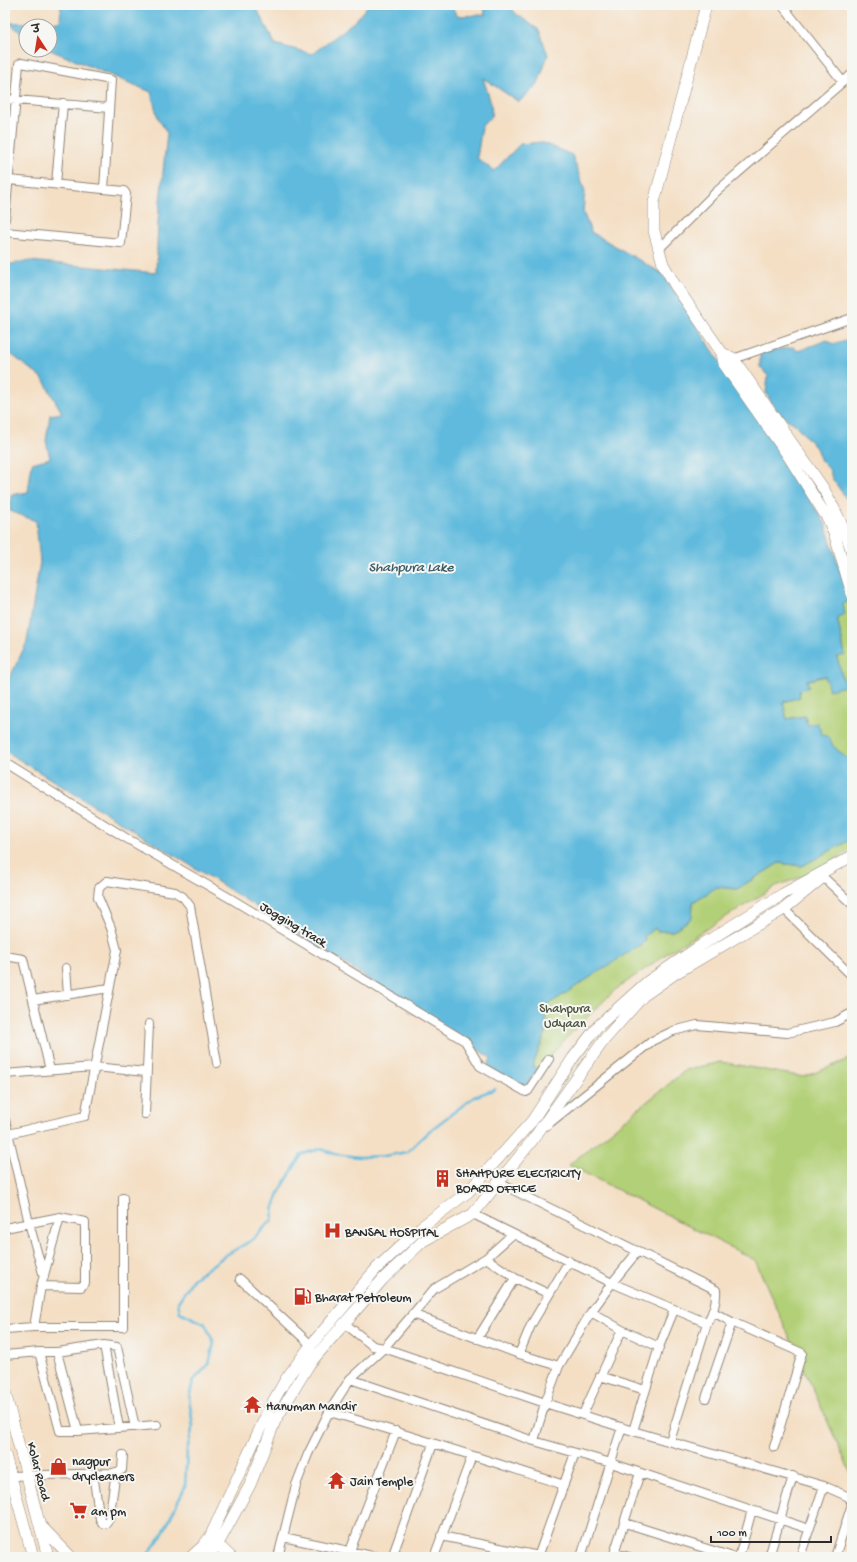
<svg xmlns="http://www.w3.org/2000/svg" width="857" height="1562" font-family="'Gochi Hand','Playpen Sans Deva',sans-serif">
  <style>
    .green { fill: #b2d077; stroke: #6e7e51 }
    .water { fill: #5fbadd; stroke: #457284 }
    .lines { fill: none; stroke-linecap: round; stroke-linejoin: round }
    .stream { stroke: #5fbadd; stroke-width: 2.5 }
    .street-casing { stroke: #908578; stroke-width: 10 }
    .secondary-casing { stroke: #908578; stroke-width: 12 }
    .street { stroke: #fff; stroke-width: 8 }
    .secondary { stroke: #fff; stroke-width: 11 }
    .labels { text-anchor: middle; stroke-width: 4; stroke-linejoin: round; paint-order: stroke }
    .street-label { font-size: 13px; fill: #2b2b2b; stroke: #f6f6f2 }
    .park-label { font-size: 13px; fill: #4d543e; stroke: #f6f6f2 }
    .poi-label { font-size: 13px; fill: #2b2b2b; stroke: #f6f6f2; text-anchor: start }
    .water-label { font-size: 14px; font-style: italic; fill: #3d5d69; stroke: #f6f6f2 }
  </style>
  <rect width="100%" height="100%" fill="#f6f6f2"/>
  <filter id="ink" filterUnits="userSpaceOnUse"><feTurbulence type="fractalNoise" baseFrequency=".025" numOctaves="2"/><feDisplacementMap in="SourceGraphic" scale="8" xChannelSelector="R" yChannelSelector="G"/><feConvolveMatrix kernelMatrix="1 2 1 2 8 2 1 2 1" color-interpolation-filters="sRGB"/></filter>
  <filter id="wash" filterUnits="userSpaceOnUse"><feTurbulence type="fractalNoise" baseFrequency=".012" numOctaves="4" result="noise"/><feDisplacementMap in="SourceGraphic" scale="16" xChannelSelector="R" yChannelSelector="G"/><feGaussianBlur stdDeviation="0.9" result="paint"/><feColorMatrix in="noise" values="0 0 0 0 0 0 0 0 0 0 0 0 0 0 0 0 0 1.4 0 .05"/><feComposite in="paint" operator="in"/></filter>
  <g filter="url(#wash)">
    <rect width="100%" height="100%" fill="#f4dfc5"/>
    <path class="green" d="M850,602L852,611V763L833,746L829,738L807,725L805,716L787,719L783,702L800,697L798,690L806,681L826,676L829,690L837,657L845,654L837,617L843,603Z
      M852,839V848L821,870L776,886L669,952L615,990L575,1029L539,1068H532L546,1032V1006L646,940L643,936L656,928L657,931H673L692,918L693,902L717,887L737,889L779,863L802,866Z
      M852,1058V1476L755,1260L569,1165L686,1070L721,1062L804,1077Z"/>
    <path class="water" d="M61,5H255L275,44L312,54L356,20L368,5H451L457,16L485,15L484,5H510L515,13L539,30L548,55L538,84L519,102L483,78L491,103L492,115L482,126L477,158L494,171L520,144L541,142L572,155L585,191L583,212L591,232L663,274L825,523L850,602L843,603L845,614L837,617L845,655L837,657L845,686L829,690L825,676L807,680L809,687L799,690L800,697L783,702L787,719L805,716L807,725L818,723L821,733L829,738L833,746L852,763V839L802,866L779,863L737,889L717,887L693,902L692,918L673,931H657L655,928L644,936L646,941L546,1006V1032L532,1067L539,1068L525,1088L487,1068L491,1058L216,881L5,751V687L27,642L40,562L36,521L10,511L11,495L28,492L32,463L50,458L46,441L50,415L62,413L43,379L7,351L5,339V265L30,261L156,273L158,221L167,133L158,118L151,92L50,50V26H26V38L10,23L60,22Z
      M852,338V507L832,478L829,469L821,461L816,448L795,424L785,418L774,407L766,393L768,376L760,367V352L794,347L798,351L827,340L833,344Z"/>
    <g class="lines">
      <path class="stream" d="M146,1557L162,1535L185,1487L187,1450L193,1426L189,1398L193,1381L209,1364L214,1343L205,1324L180,1312L178,1302L193,1279L226,1255L252,1240L272,1220L274,1207L280,1191L302,1154L321,1149L335,1154L359,1157L384,1156L407,1152L428,1132L454,1112L474,1097L495,1089"/>
    </g>
  </g>
  <g filter="url(#ink)">
    <g class="lines">
      <defs>
        <path id="street" d="M782,5L843,82
          M5,99L109,108
          M56,184L63,103
          M5,219L19,64L21,63L111,80L104,189
          M5,232L121,243L126,194L124,191L9,180
          M659,249L716,192L852,74
          M730,360L852,318
          M5,763L126,838L233,900L465,1041L480,1066L526,1092L528,1091L549,1059
          M823,877L852,904
          M784,909L852,976
          M5,956L23,959L50,1070
          M66,968L68,995
          M33,1000L109,988
          M5,1074L94,1067L146,1072
          M145,1114L149,1024
          M5,1120L29,1223L44,1277
          M546,1126L652,1041L673,1031L697,1025L787,1033L835,1022L852,1013
          M8,1134L85,1116L117,950L111,928L98,897L99,888L107,881L175,892L183,897L190,906L217,1063
          M499,1183L716,1290C717,1302 713,1313 707,1323L670,1441
          M473,1214L612,1283L707,1323
          M5,1228L60,1217L41,1286L34,1327
          M486,1258L515,1278L549,1294
          M240,1279L311,1345
          M41,1286L81,1287L85,1283V1222L60,1217
          M591,1312L622,1330L659,1347
          M713,1312L732,1322L802,1353L774,1447
          M412,1314L519,1354L559,1366
          M344,1323L373,1346L384,1348L545,1403L633,1431L824,1486L849,1497L852,1504L835,1557
          M5,1329L34,1327H123V1198
          M477,1339L515,1278
          M104,1345L119,1428
          M39,1352L60,1431H78L157,1425
          M57,1352L78,1431
          M519,1354L531,1325L569,1261
          M5,1355L39,1352H57L104,1345L117,1347L135,1427
          M600,1376L645,1390
          M350,1379L534,1441L611,1463L809,1529
          M706,1398L732,1322
          M329,1412C408,1434 486,1460 564,1485
          M583,1414L622,1330
          M633,1431L659,1347L674,1310
          M534,1441L545,1403L559,1366L591,1312L612,1283L638,1251
          M93,1474L100,1519L103,1524H105L109,1519L116,1472
          M11,1476L113,1473L122,1470L123,1455
          M625,1523L733,1557
          M441,1536L539,1556
          M283,1537L377,1557
          M350,1551L396,1431
          M615,1553L629,1557
          M278,1557L296,1485L308,1454L329,1412L350,1379L384,1348L434,1289L486,1258L513,1234
          M392,1557L433,1444
          M434,1557L472,1456
          M538,1557L575,1453
          M581,1557L622,1427
          M613,1557L640,1473
          M739,1557L752,1510
          M769,1557L793,1476
          M800,1557L824,1486"/>
        <path id="secondary" d="M706,5L654,202V231L663,264L675,285L722,353L724,364L787,454L828,519L835,536L852,594
          M722,353L733,358L823,488C835,509 845,529 852,552
          M5,1392L48,1557
          M5,1455L33,1557
          M41,1526L71,1557
          M212,1539L231,1557
          M191,1557L203,1546L210,1537L270,1407L286,1379L311,1345L377,1268L420,1228L468,1192L532,1121L573,1058L597,1027L647,982L703,944L783,894L852,856
          M207,1557L218,1544L250,1485L275,1421L310,1363L383,1279L423,1241L473,1214L531,1142L604,1040L643,996L676,973L784,909L822,878"/>
      </defs>
      <use href="#street" class="street-casing"/>
      <use href="#secondary" class="secondary-casing"/>
      <use href="#street" class="street"/>
      <use href="#secondary" class="secondary"/>
    </g>
  </g>
  <defs>
    <symbol id="building-bare" viewBox="-9 -9 18 18"><path d="M-4-6H4V6H1V3H-1V6H-4ZM-2.5-4.3h1.7v1.8h-1.7ZM.8-4.3h1.7v1.8H.8ZM-2.5-1h1.7V.8h-1.7ZM.8-1h1.7V.8H.8Z" fill="#c8321e" stroke="#f6f6f2" stroke-width="2.5" paint-order="stroke"/></symbol>
    <symbol id="hospital-bare" viewBox="-9 -9 18 18"><path d="M-5-5h3v3.5h4V-5h3V5h-3V1.5h-4V5h-3Z" fill="#c8321e" stroke="#f6f6f2" stroke-width="2.5" paint-order="stroke"/></symbol>
    <symbol id="fuel-bare" viewBox="-9 -9 18 18"><path d="M-5.5-6h7V0h2V4h1.3V-2.5L3-4.5l.8-.8L6-3V5H2.5V1h-1V6h-7ZM-4.2-4.7v3.2H.2V-4.7Z" fill="#c8321e" stroke="#f6f6f2" stroke-width="2.5" paint-order="stroke"/></symbol>
    <symbol id="temple-bare" viewBox="-9 -9 18 18"><path d="M0-6L5-2H3V0L6.5 2.5H4V6H1.5V3h-3V6H-4V2.5H-6.5L-3 0V-2H-5Z" fill="#c8321e" stroke="#f6f6f2" stroke-width="2.5" paint-order="stroke"/></symbol>
    <symbol id="shop-bare" viewBox="-9 -9 18 18"><path d="M-5-2.5h2.3a2.7 3.5 0 0 1 5.4 0H5L5.5 6h-11ZM-1.5-2.5h3a1.5 2.3 0 0 0-3 0Z" fill="#c8321e" stroke="#f6f6f2" stroke-width="2.5" paint-order="stroke"/></symbol>
    <symbol id="supermarket-bare" viewBox="-9 -9 18 18"><path d="M-6-5.5h2.5l.6 2H6L4.5 2H-2.5L-4.4-4H-6ZM-1.5 3.2a1.3 1.3 0 1 0 .1 0ZM3 3.2a1.3 1.3 0 1 0 .1 0Z" fill="#c8321e" stroke="#f6f6f2" stroke-width="2.5" paint-order="stroke"/></symbol>
  </defs>
  <g fill-rule="evenodd">
    <use href="#building-bare" x="430" y="1166" width="25" height="25"/>
    <use href="#hospital-bare" x="320" y="1218" width="25" height="25"/>
    <use href="#fuel-bare" x="290" y="1284" width="25" height="25"/>
    <use href="#temple-bare" x="240" y="1392" width="25" height="25"/>
    <use href="#shop-bare" x="46" y="1454" width="25" height="25"/>
    <use href="#temple-bare" x="324" y="1468" width="25" height="25"/>
    <use href="#supermarket-bare" x="66" y="1498" width="25" height="25"/>
  </g>
  <g class="labels">
    <g class="street-label">
      <text transform="translate(294 923) rotate(31)" y="5">Jogging track</text>
      <text transform="translate(40 1471) rotate(75)" y="5">Kolar Road</text>
    </g>
    <g class="park-label">
      <text x="565" y="1012">Shahpura<tspan x="565" dy="15">Udyaan</tspan></text>
    </g>
    <g class="poi-label">
      <text x="456" y="1177">SHAHPURE ELECTRICITY<tspan x="456" dy="15">BOARD OFFICE</tspan></text>
      <text x="345" y="1236">BANSAL HOSPITAL</text>
      <text x="315" y="1301">Bharat Petroleum</text>
      <text x="266" y="1410">Hanuman Mandir</text>
      <text x="72" y="1465">nagpur<tspan x="72" dy="15">drycleaners</tspan></text>
      <text x="350" y="1485">Jain Temple</text>
      <text x="91" y="1515">am pm</text>
    </g>
    <g class="water-label">
      <text x="411" y="571">Shahpura Lake</text>
    </g>
  </g>
  <rect width="857" height="1562" fill="none" stroke="#f6f6f2" stroke-width="20"/>
  <g transform="translate(38 38) rotate(348)"><circle r="19" fill="#f6f6f2" stroke="#a5a5a2"/>
  <path d="M0-3L7 15L0 10L-7 15Z" fill="#c8321e"/>
  <text y="-6" font-size="11" font-weight="bold" text-anchor="middle" fill="#2b2b2b">उ</text>
  </g>
  <path d="M711 1536v6h120v-6" fill="none" stroke="#2b2b2b" stroke-width="2"/>
  <text x="717" y="1536" font-size="12" fill="#2b2b2b" stroke="#f6f6f2" stroke-width="3" paint-order="stroke">100 m</text>
</svg>
